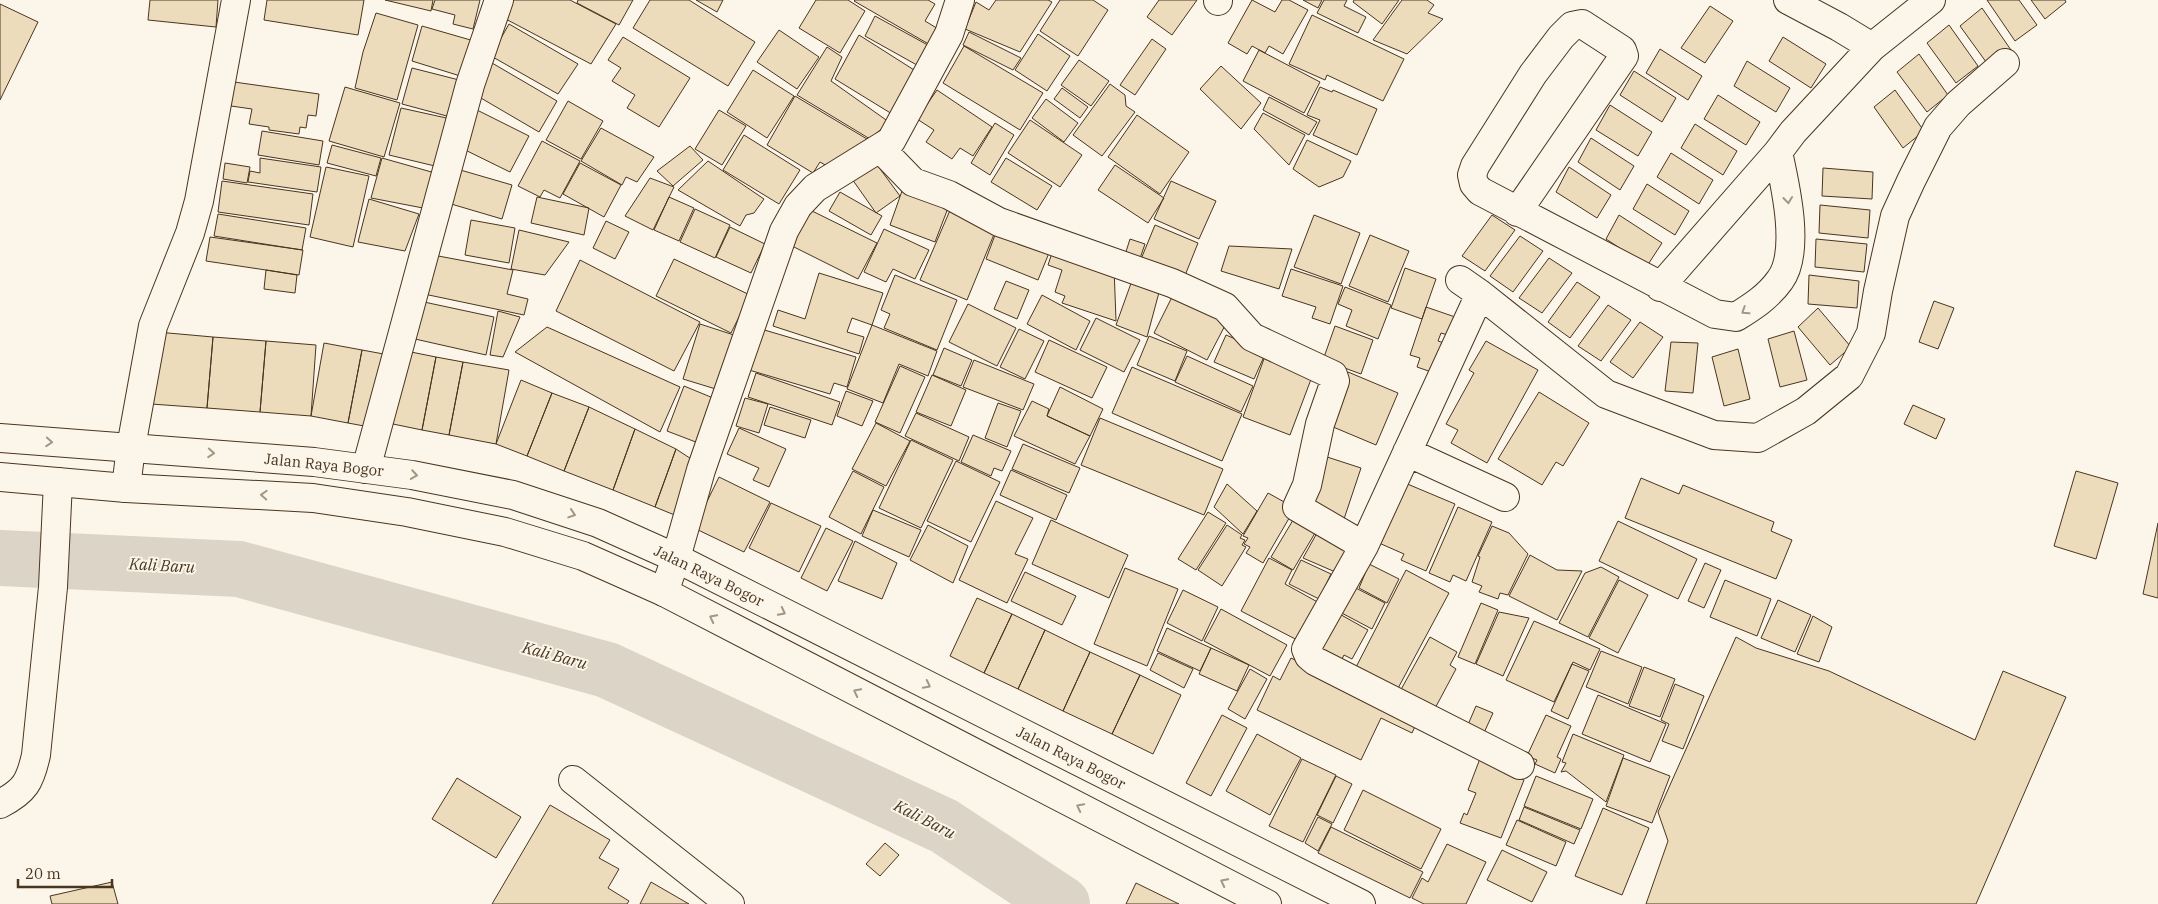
<svg xmlns="http://www.w3.org/2000/svg" width="2158" height="904" font-family="'IBM Plex Serif',serif">
  <style>
    .lines { fill: none; stroke-linecap: round; stroke-linejoin: round }
    .river { stroke: #dcd4c6; stroke-width: 56 }
    .building { fill: #ecdcbc; stroke: #4a3520 }
    .minor-casing { stroke: #4a3520; stroke-width: 30 }
    .trunk-casing { stroke: #4a3520; stroke-width: 30 }
    .minor { stroke: #fbf6e9; stroke-width: 28 }
    .trunk { stroke: #fbf6e9; stroke-width: 28 }
    .oneway { stroke: #a29684 }
    .labels { text-anchor: middle; stroke-width: 4; stroke-linejoin: round; paint-order: stroke }
    .street-label { font-size: 15px; fill: #4a3520; stroke: #fbf6e9 }
    .water-label { font-size: 16px; font-style: italic; fill: #4a3520; stroke: #fbf6e9 }
  </style>
  <rect width="100%" height="100%" fill="#fbf6e9"/>
  <g class="lines">
    <path class="river" d="M0,558L239,569L607,670L944,826L1062,904"/>
  </g>
  <path class="building" d="M150,0H218L216,27L148,20Z
    M267,0H364L358,35L264,20Z
    M385,0H433L431,11Z
    M435,0H480L473,29L453,24L455,15L432,9Z
    M508,0H570L616,24L591,64L500,16Z
    M578,0H633L619,25L577,3Z
    M650,0H689L755,42L728,86L633,28Z
    M696,0H723L717,12Z
    M816,0H848L865,11L840,53L799,28Z
    M855,0H928L935,4L925,21L940,30L932,46L854,1Z
    M996,0H1048L1052,2L1020,52L965,29L976,2L989,10Z
    M1060,0H1093L1108,10L1078,56L1040,31Z
    M1159,0H1197L1172,35L1147,17Z
    M1252,0L1275,12L1282,0H1289L1308,10L1283,54L1269,46L1265,53L1252,46L1247,54L1228,43Z
    M1303,0H1322L1318,8Z
    M1324,0H1347L1344,6L1366,17L1358,33L1317,13Z
    M1354,0H1399L1382,24L1353,2Z
    M1402,0H1427L1434,5L1428,13L1443,19L1407,54L1373,40Z
    M1987,0H2019L2037,25L2015,41Z
    M2031,0H2065L2066,2L2045,19Z
    M0,4L38,22L0,100Z
    M1710,6L1733,21L1705,63L1681,48Z
    M1982,8L2011,50L1989,66L1960,26Z
    M376,13L418,25L397,100L355,88L363,52Z
    M1312,15L1404,59L1383,101L1327,75L1325,80L1289,64Z
    M875,16L935,49L924,69L865,36Z
    M509,24L578,64L558,94L491,56Z
    M1949,25L1978,66L1956,83L1927,43Z
    M422,26L481,43L470,79L412,61Z
    M779,30L819,57L797,89L757,62Z
    M969,32L1021,58L1013,70L963,45Z
    M1038,34L1070,56L1047,91L1015,70Z
    M859,35L922,75L897,117L835,79Z
    M623,37L690,78L659,127L627,108L635,95L612,81L621,68L608,60Z
    M1783,37L1826,64L1811,88L1769,61Z
    M1152,39L1166,49L1135,95L1120,85Z
    M964,46L1043,93L1020,130L943,83Z
    M827,47L842,57L831,81L889,122L870,139L797,95Z
    M1660,49L1702,76L1688,100L1646,73Z
    M1259,50L1320,82L1304,113L1243,81Z
    M1919,54L1948,95L1927,112L1897,72Z
    M1079,60L1109,81L1091,106L1061,85Z
    M1747,61L1790,88L1776,112L1734,86Z
    M492,63L557,101L539,132L474,94Z
    M1221,66L1261,103L1241,129L1200,89Z
    M412,68L467,82L458,119L402,104Z
    M753,70L794,96L767,138L727,112Z
    M1634,71L1676,98L1662,122L1620,95Z
    M234,82L319,94L316,116L308,115L306,128L300,127L299,134L269,130V127L249,124L252,109L231,106Z
    M1110,84L1125,95L1126,106L1135,112L1102,156L1073,135Z
    M345,87L400,103L384,157L329,141Z
    M1320,87L1332,92L1333,90L1377,109L1357,155L1313,135L1320,120L1307,115Z
    M1062,88L1088,107L1080,118L1054,99Z
    M937,90L992,127L973,156L960,148L952,159L926,142L934,130L917,119Z
    M1895,90L1924,131L1903,148L1874,107Z
    M1718,95L1760,122L1746,145L1704,119Z
    M795,96L867,139L827,166L820,162L813,173L767,145Z
    M1269,97L1317,122L1309,135L1263,110Z
    M1046,99L1078,123L1064,142L1032,118Z
    M568,101L603,121L581,159L546,140Z
    M1610,105L1652,132L1638,156L1596,130Z
    M401,108L451,119L439,167L389,155Z
    M473,108L529,136L510,172L455,145Z
    M719,110L746,126L722,165L695,149Z
    M1263,113L1305,135L1289,165L1254,129Z
    M1137,115L1189,152L1160,194L1108,157Z
    M1030,120L1082,155L1060,187L1008,153Z
    M995,123L1014,135L990,175L971,163Z
    M1695,124L1737,151L1723,175L1681,148Z
    M601,128L654,157L637,182L626,177L622,185L581,161Z
    M262,131L323,141L319,165L258,155Z
    M744,135L800,170L779,204L723,170Z
    M1591,138L1634,166L1620,190L1578,162Z
    M1307,140L1351,161L1343,177L1319,187L1293,169Z
    M542,141L580,161L560,198L544,190L540,197L518,186Z
    M332,145L381,158L376,176L327,163Z
    M690,146L703,160L673,186L657,171Z
    M1671,153L1713,180L1699,204L1657,177Z
    M260,158L321,167L317,192L248,182L250,171L260,173Z
    M382,158L435,173L423,208L371,198Z
    M1006,158L1052,186L1037,210L991,182Z
    M708,161L764,199L754,213L746,215L740,226L678,190Z
    M875,162L900,196L876,213L852,179Z
    M225,163L250,167L247,183L223,179Z
    M580,163L621,185L604,217L563,194Z
    M1115,165L1164,198L1148,223L1098,190Z
    M326,167L369,176L353,247L310,237Z
    M450,167L512,185L502,219L441,201Z
    M1569,167L1611,195L1597,218L1556,192Z
    M1823,168L1873,172L1872,199L1822,196Z
    M650,178L674,187L653,230L625,216Z
    M222,181L313,194L309,225L218,212Z
    M1171,181L1216,201L1199,239L1154,219Z
    M1647,184L1689,211L1675,235L1633,209Z
    M902,191L948,208L935,242L890,225Z
    M840,192L882,216L871,235L829,211Z
    M537,197L589,208L584,235L531,223Z
    M669,197L694,208L679,241L654,230Z
    M369,199L419,214L405,251L358,242Z
    M1820,205L1870,210L1868,238L1819,233Z
    M951,208L997,227L967,300L920,280Z
    M695,209L730,225L715,258L680,242Z
    M808,209L877,243L858,279L790,245Z
    M218,214L306,228L302,250L214,236Z
    M1314,215L1360,233L1341,284L1294,267Z
    M1492,215L1515,230L1485,271L1462,256Z
    M1619,215L1662,243L1647,266L1606,239Z
    M471,220L515,228L509,263L465,255Z
    M606,221L629,232L615,259L593,248Z
    M1155,225L1198,243L1182,283L1139,264Z
    M730,227L765,244L751,273L716,257Z
    M998,227L1051,248L1038,280L986,259Z
    M884,229L929,250L915,279L893,269L886,282L864,272Z
    M519,230L569,242L545,275L511,269Z
    M1370,235L1409,251L1388,302L1349,286Z
    M1520,236L1543,251L1513,292L1490,276Z
    M210,237L303,250L299,275L206,261Z
    M1130,239L1145,244L1138,264L1124,258Z
    M1816,239L1867,244L1864,272L1815,267Z
    M1229,246L1292,249L1279,289L1221,271Z
    M1054,247L1114,267L1116,321L1062,303L1065,296L1055,292L1062,270L1048,265Z
    M433,255L513,270L507,294L528,299L524,315L424,294Z
    M1549,258L1572,273L1542,313L1519,298Z
    M674,259L750,295L731,333L656,296Z
    M580,260L700,322L674,371L556,311Z
    M1405,268L1436,279L1422,319L1391,308Z
    M1291,269L1343,286L1330,324L1312,318L1316,307L1282,296Z
    M266,270L297,275L295,293L264,289Z
    M819,273L883,293L872,325L852,318L847,332L864,337L859,354L773,326L778,310L805,319Z
    M895,275L957,300L937,350L884,328L890,314L881,310Z
    M1134,275L1161,285L1147,337L1116,325Z
    M1809,275L1859,281L1857,308L1808,304Z
    M1006,281L1029,290L1017,319L994,309Z
    M1577,282L1600,297L1570,338L1548,322Z
    M1177,287L1231,314L1207,360L1154,333Z
    M1345,287L1391,305L1378,339L1346,326L1352,310L1338,304Z
    M1042,295L1090,321L1076,350L1027,324Z
    M1934,301L1954,308L1938,349L1919,342Z
    M424,302L494,317L486,355L415,339Z
    M968,304L1016,328L997,366L949,342Z
    M1608,305L1631,320L1601,361L1578,346Z
    M1426,307L1464,320L1458,338L1441,333L1438,341L1450,345L1440,375L1417,367L1420,358L1410,355Z
    M1818,308L1851,347L1830,365L1798,327Z
    M498,311L520,317L503,357L490,355Z
    M1096,318L1140,340L1124,372L1080,350Z
    M1640,322L1663,337L1633,378L1610,362Z
    M700,324L737,336L719,390L683,379Z
    M872,325L937,351L928,376L899,364L883,403L847,389Z
    M1335,326L1373,340L1361,374L1323,360Z
    M547,327L680,387L660,432L515,352Z
    M761,329L856,357L847,387L834,383L830,394L749,370Z
    M1019,329L1044,341L1025,379L1000,367Z
    M1794,331L1807,380L1780,387L1768,339Z
    M157,332L213,337L207,408L151,404Z
    M1226,335L1266,352L1254,379L1214,362Z
    M1149,336L1187,351L1175,381L1137,365Z
    M213,337L266,341L260,412L207,408Z
    M1049,340L1107,367L1092,398L1035,372Z
    M266,341L316,345L311,416L260,412Z
    M1486,341L1538,370L1487,463L1451,443L1458,430L1446,424L1474,373L1469,370Z
    M1671,342L1698,343L1693,393L1665,391Z
    M324,343L362,350L348,423L311,416Z
    M944,348L972,360L961,386L933,375Z
    M1738,349L1750,399L1724,406L1712,357Z
    M362,350L389,355L375,428L348,423Z
    M406,351L436,357L422,430L393,424Z
    M1187,356L1253,386L1241,412L1175,382Z
    M1265,356L1313,374L1290,435L1243,417Z
    M436,357L463,362L449,435L422,430Z
    M974,360L1034,384L1023,410L963,387Z
    M463,362L509,370L496,444L449,435Z
    M900,366L925,377L900,433L875,422Z
    M1132,367L1242,414L1222,461L1112,413Z
    M1348,372L1398,393L1376,445L1326,424Z
    M756,373L840,402L832,425L748,397Z
    M932,375L966,390L951,426L916,412Z
    M521,380L552,393L527,456L496,444Z
    M684,386L718,400L701,444L667,431Z
    M1060,387L1103,409L1090,436L1047,416Z
    M846,391L873,401L862,426L837,416Z
    M1539,392L1589,423L1563,466L1556,462L1542,485L1498,459Z
    M552,393L589,407L564,471L527,456Z
    M745,398L768,404L759,433L736,426Z
    M1032,401L1049,409L1047,416L1090,436L1075,464L1014,436Z
    M998,403L1021,411L1007,447L985,438Z
    M1913,405L1945,419L1936,439L1904,424Z
    M589,407L635,429L613,490L564,471Z
    M770,407L811,420L805,438L764,425Z
    M916,413L969,437L959,461L905,436Z
    M1100,418L1223,469L1204,515L1081,465Z
    M876,423L910,441L886,486L852,469Z
    M739,428L786,449L769,487L753,480L759,468L727,454Z
    M635,429L676,449L655,507L613,490Z
    M973,435L1011,451L1002,471L994,468L991,476L961,462Z
    M911,440L953,460L921,528L879,508Z
    M1023,444L1080,468L1069,493L1012,469Z
    M676,449L699,464L682,518L655,507Z
    M1324,456L1361,468L1344,519L1307,507Z
    M956,461L1000,482L971,542L927,521Z
    M1011,470L1067,495L1056,520L1000,495Z
    M853,471L884,487L861,534L829,517Z
    M2076,471L2118,483L2096,559L2054,546Z
    M719,477L770,502L744,552L694,528Z
    M1641,478L1679,494L1683,485L1774,522L1771,531L1792,540L1776,579L1625,518Z
    M1405,483L1455,504L1426,571L1401,560L1404,554L1379,543Z
    M1227,484L1257,511L1243,534L1214,507Z
    M1268,493L1295,508L1263,563L1246,553L1250,547L1244,544L1248,538L1243,536Z
    M996,501L1033,518L1015,554L1028,559L1007,603L959,580Z
    M771,503L821,526L799,572L749,548Z
    M1458,507L1492,522L1466,581L1453,575L1450,582L1429,573Z
    M873,510L921,530L909,557L862,536Z
    M1299,510L1321,523L1293,570L1271,557Z
    M1208,512L1226,523L1196,570L1178,559Z
    M1051,520L1128,555L1109,598L1032,564Z
    M1618,521L1697,559L1678,599L1599,561Z
    M2158,523V598L2143,594Z
    M1322,524L1357,543L1340,574L1303,558Z
    M928,525L968,546L953,583L910,560Z
    M1227,525L1242,535L1240,538L1245,540L1242,545L1246,547L1222,586L1198,570Z
    M1492,526L1509,533L1528,554L1508,595L1500,593L1498,599L1479,592L1482,586L1472,582L1480,557L1478,556Z
    M826,528L853,541L827,591L801,578Z
    M855,541L897,563L882,599L838,581Z
    M1530,555L1557,570L1582,571L1557,620L1509,596Z
    M1269,558L1292,570L1285,584L1323,605L1303,643L1241,611Z
    M1301,560L1331,574L1319,599L1289,584Z
    M1705,563L1721,570L1704,608L1688,601Z
    M1369,564L1399,579L1387,603L1359,588Z
    M1601,567L1619,577L1588,637L1559,623L1585,573Z
    M1125,568L1178,589L1147,666L1094,644Z
    M1406,570L1449,593L1396,692L1354,671Z
    M1025,572L1076,596L1062,625L1011,601Z
    M1619,580L1648,595L1618,653L1589,638Z
    M1725,580L1771,599L1757,636L1710,617Z
    M1350,585L1385,603L1372,629L1336,610Z
    M1183,590L1218,607L1202,641L1167,623Z
    M977,598L1012,614L984,673L950,656Z
    M1778,600L1811,615L1795,652L1761,638Z
    M1481,603L1498,610L1475,664L1458,657Z
    M1221,609L1287,645L1270,676L1204,641Z
    M1336,612L1368,630L1352,659L1344,655L1341,661L1317,648Z
    M1499,612L1529,618L1503,676L1476,664Z
    M1012,614L1045,630L1018,689L984,673Z
    M1813,616L1832,627L1819,662L1797,654Z
    M1534,621L1600,649L1590,670L1573,662L1554,702L1506,680Z
    M1167,628L1211,648L1200,671L1157,651Z
    M1045,630L1090,652L1063,711L1018,689Z
    M1430,637L1457,652L1450,665L1456,669L1432,714L1398,695Z
    M1736,637L1756,648L1829,671L1975,740L2003,671L2066,697L1976,904H1646L1668,841L1658,812Z
    M1211,648L1249,665L1237,691L1199,674Z
    M1601,651L1642,667L1628,704L1586,687Z
    M1090,652L1140,675L1112,734L1063,711Z
    M1158,653L1193,669L1184,688L1150,670Z
    M1291,658L1418,720L1412,733L1381,718L1361,760L1257,710L1273,676L1280,680Z
    M1572,664L1589,671L1568,719L1551,711Z
    M1644,667L1675,679L1660,717L1629,706Z
    M1250,669L1267,679L1245,719L1228,709Z
    M1140,675L1181,695L1153,754L1112,734Z
    M1675,684L1704,696L1683,749L1662,741L1669,724L1661,720Z
    M1598,695L1666,724L1650,762L1582,734Z
    M1476,706L1493,713L1483,735L1467,727Z
    M1222,715L1247,728L1211,796L1186,783Z
    M1546,715L1571,726L1557,757L1561,759L1555,773L1535,764L1537,760L1527,756Z
    M1257,734L1301,758L1270,815L1226,791Z
    M1573,734L1624,755L1606,802L1566,771L1561,772L1566,763L1562,762Z
    M1481,756L1512,775L1524,780L1501,838L1460,823L1464,813L1467,815L1476,793L1468,790Z
    M1623,758L1670,776L1652,823L1606,806Z
    M1302,759L1336,775L1303,842L1269,826Z
    M1336,776L1352,784L1333,823L1317,815Z
    M1536,776L1593,799L1581,829L1524,806Z
    M457,778L521,817L496,858L432,819Z
    M1363,790L1441,829L1421,869L1344,830Z
    M550,805L610,840L599,858L619,869L608,888L629,901L627,904H492Z
    M1524,807L1580,830L1574,844L1519,820Z
    M1603,808L1649,828L1622,895L1575,876Z
    M1318,817L1332,824L1318,851L1305,843Z
    M1517,820L1566,842L1556,866L1506,845Z
    M1331,827L1423,872L1410,898L1318,853Z
    M885,843L899,855L880,876L866,864Z
    M1447,844L1486,862L1466,904H1424L1412,898L1422,878L1428,882Z
    M1502,850L1547,872L1532,902L1487,880Z
    M112,882L118,904H52L50,896Z
    M651,882L689,904H640Z
    M1136,883L1179,904H1126Z"/>
  <g class="lines">
    <defs>
      <path id="minor" d="M1788,0L1839,27L1872,47
        M1218,1V0
        M881,149L913,182L949,195L999,222L1172,283L1225,307L1252,337L1333,375L1335,381L1320,424L1307,485L1297,507L1364,546
        M1517,212L1624,56L1622,50L1582,24L1572,26L1561,37L1533,74L1475,166L1472,175L1474,184L1480,191L1715,314L1736,317C1752,307 1768,297 1780,280C1801,252 1785,184 1778,152
        M1460,280L1480,294L1606,394L1714,435L1758,438L1806,411L1849,376L1871,333L1878,291L1895,216L1911,181L1938,127L1958,104L2005,63
        M1660,287L1778,152L1793,132L1872,47L1931,0
        M1480,294L1364,546L1306,649L1309,656L1315,661L1520,765
        M1407,452L1505,497
        M366,469L470,85L499,0
        M126,488L131,447L153,326L190,233L199,201L236,0
        M664,592L676,558L701,470L784,231L798,206L815,188L891,141L949,34L960,0
        M573,780L730,904
        M0,804C25,791 30,782 36,755L53,587L58,482"/>
      <path id="trunk" d="M0,438L314,462L412,475L513,495L598,523L676,558L1361,904
        M0,477L126,488L313,498L407,512L505,532L583,556L664,592L1267,904"/>
    </defs>
    <use href="#minor" class="minor-casing"/>
    <use href="#trunk" class="trunk-casing"/>
    <use href="#minor" class="minor"/>
    <use href="#trunk" class="trunk"/>
  </g>
  <defs><path id="oneway-chevron" d="M-2-3.5L2.5 0L-2 3.5" fill="none" stroke-width="1.6" stroke-linecap="round" stroke-linejoin="round" transform="scale(1.25)"/></defs>
  <g class="oneway">
    <use href="#oneway-chevron" transform="translate(1788 200) rotate(84)"/>
    <use href="#oneway-chevron" transform="translate(1745 311) rotate(147)"/>
    <use href="#oneway-chevron" transform="translate(49 442) rotate(4)"/>
    <use href="#oneway-chevron" transform="translate(211 453) rotate(4)"/>
    <use href="#oneway-chevron" transform="translate(414 475) rotate(9)"/>
    <use href="#oneway-chevron" transform="translate(264 495) rotate(-177)"/>
    <use href="#oneway-chevron" transform="translate(572 514) rotate(18)"/>
    <use href="#oneway-chevron" transform="translate(782 612) rotate(27)"/>
    <use href="#oneway-chevron" transform="translate(713 618) rotate(-153)"/>
    <use href="#oneway-chevron" transform="translate(927 685) rotate(27)"/>
    <use href="#oneway-chevron" transform="translate(857 692) rotate(-153)"/>
    <use href="#oneway-chevron" transform="translate(1080 807) rotate(-153)"/>
    <use href="#oneway-chevron" transform="translate(1224 882) rotate(-153)"/>
  </g>
  <g class="labels">
    <g class="street-label">
      <text transform="translate(324 465) rotate(6)" y="5">Jalan Raya Bogor</text>
      <text transform="translate(709 576) rotate(26)" y="5">Jalan Raya Bogor</text>
      <text transform="translate(1071 758) rotate(27)" y="5">Jalan Raya Bogor</text>
    </g>
    <g class="water-label">
      <text transform="translate(162 565) rotate(3)" y="6">Kali Baru</text>
      <text transform="translate(555 655) rotate(15)" y="6">Kali Baru</text>
      <text transform="translate(925 819) rotate(27)" y="6">Kali Baru</text>
    </g>
  </g>
  <path d="M18 879v8h94v-8" fill="none" stroke="#4a3520" stroke-width="2.5"/>
  <text x="25" y="879" font-size="15" fill="#4a3520" stroke="#fbf6e9" stroke-width="4" paint-order="stroke">20 m</text>
</svg>
